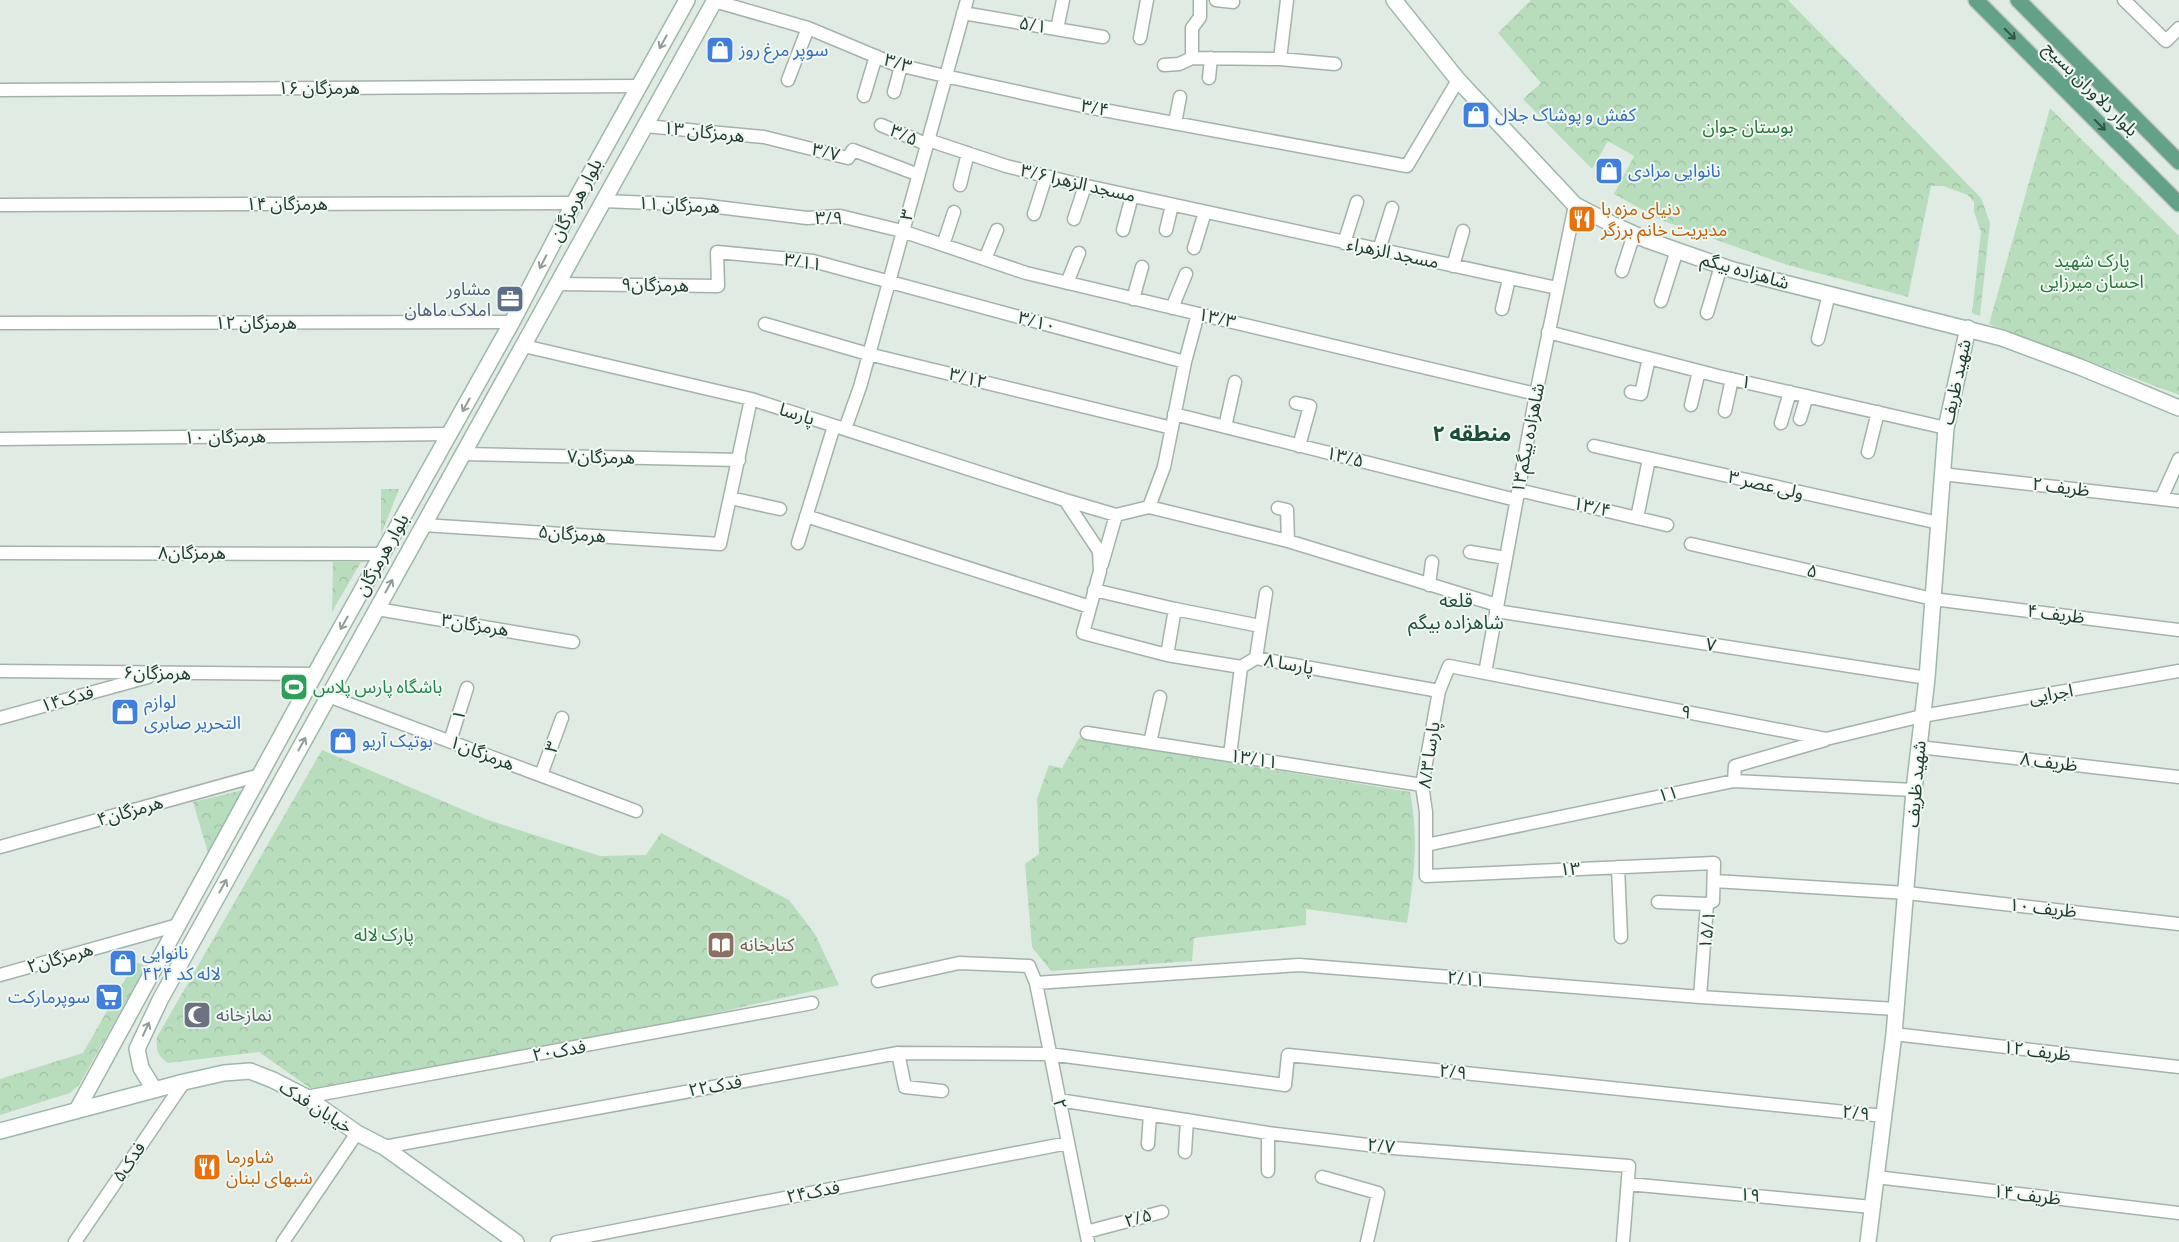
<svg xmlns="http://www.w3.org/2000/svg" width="2179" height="1242" font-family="Barlow,'Noto Sans Arabic',sans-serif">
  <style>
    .forest { fill: url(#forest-crowns) }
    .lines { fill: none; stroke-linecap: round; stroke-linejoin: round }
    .street-casing { stroke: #a3b3aa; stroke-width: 15 }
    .secondary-casing { stroke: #9eb7ab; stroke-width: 18 }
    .primary-casing { stroke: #c1c8c5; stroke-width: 18 }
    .street { stroke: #fff; stroke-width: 12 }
    .secondary { stroke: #fff; stroke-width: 15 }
    .primary { stroke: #63a289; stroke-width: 15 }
    .oneway { stroke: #315646 }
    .oneway2 { stroke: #909e98 }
    .labels { text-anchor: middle; stroke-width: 4; stroke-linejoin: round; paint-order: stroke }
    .street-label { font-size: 18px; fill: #203c30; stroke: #f0f8f3 }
    .shop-label { font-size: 18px; fill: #366cbe; stroke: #f0f8f3; text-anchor: start }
    .park-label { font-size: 18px; fill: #29743b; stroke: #f0f8f3 }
    .food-label { font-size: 18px; fill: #c56008; stroke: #f0f8f3; text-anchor: start }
    .service-label { font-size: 18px; fill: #4e5e75; stroke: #f0f8f3; text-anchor: end }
    .leisure-label { font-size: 18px; fill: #27864d; stroke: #f0f8f3; text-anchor: start }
    .education-label { font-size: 18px; fill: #785e54; stroke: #f0f8f3; text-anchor: start }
    .worship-label { font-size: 18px; fill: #5b616d; stroke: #f0f8f3; text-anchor: start }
    .neighbourhood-label { font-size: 19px; fill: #1c4e3b; stroke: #f0f8f3 }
    .district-label { font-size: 22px; font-weight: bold; fill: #1c4e3b; stroke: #f0f8f3 }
  </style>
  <defs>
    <pattern id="forest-crowns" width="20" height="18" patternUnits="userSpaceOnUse" patternTransform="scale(1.25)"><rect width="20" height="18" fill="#b8ddbc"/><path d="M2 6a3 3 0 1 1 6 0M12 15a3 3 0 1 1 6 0" fill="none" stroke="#9ebfa2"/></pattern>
  </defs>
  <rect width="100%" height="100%" fill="#e0ebe4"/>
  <path class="forest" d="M1531,0H1788L1981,198L1990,223L1980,316L1972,313L1981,232L1974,212V202L1968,195L1943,186H1931L1908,297L1784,264L1661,220L1614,194L1634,156L1608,141L1592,169L1523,99L1541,83L1498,33Z
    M2050,108L2179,236V395L1989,324Z
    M381,489H399L381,535Z
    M333,562H361L332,612Z
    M1079,738L1410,792C1419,836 1414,879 1407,923L1306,909V925L1194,938L1192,961L1051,971L1032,947L1025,864L1039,854L1037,799L1049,765L1062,768Z
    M322,750L485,819L600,856L646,855L661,833L789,900L815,934L839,985L578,1044L320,1095L259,1052L168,1063C157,1055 156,1050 157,1037Z
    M243,790L208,853L193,802Z
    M135,962L146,966L79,1085L70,1093L0,1115V1079L83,1053Z"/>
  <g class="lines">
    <defs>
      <path id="street" d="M1200,0V17L1192,28V58L1280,59
        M1216,0L1233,2
        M1287,0L1280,59L1335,64
        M2124,0L2166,41L2179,28
        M714,1L808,28L894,64L945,76L1087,107L1407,166L1458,80
        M963,13L1103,37
        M1057,29L1063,0
        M1140,38L1147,0
        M1164,65L1179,64L1192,58
        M1209,78L1211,58
        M788,80L808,28
        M0,90L638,86
        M894,92L901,66
        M864,96L876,56
        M1175,123L1180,97
        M881,125L926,144
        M645,126L764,137L848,158L853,150L911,172
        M928,140L1006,166L1073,183L1557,288
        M960,185L968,153
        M603,201L701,205L807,218L840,216L902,231L1026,273L1536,394
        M0,205L574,203
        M1034,214L1046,176
        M1074,219L1085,186
        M1123,230L1132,196
        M1166,230L1172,205
        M1344,243L1357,202
        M943,245L954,212
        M1194,248L1205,212
        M1379,250L1392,208
        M985,259L997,230
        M1453,266L1463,231
        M1622,271L1634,234
        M1067,283L1079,253
        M557,284L718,286L717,252L813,261L1185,362
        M1133,299L1142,267
        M1661,301L1677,250
        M1172,308L1186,274
        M1502,309L1509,279
        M1707,313L1721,266
        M0,323L512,322
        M765,324L868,354L1172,428
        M1548,332L1718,376L1946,428
        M1818,339L1829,294
        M524,346L751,399L1065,500L1099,551L1100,571L1083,633L1167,655L1241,667L1256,658L1439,691
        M1631,392L1641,394L1649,358
        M1296,403L1310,406L1299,446
        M1691,405L1699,371
        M1725,411L1732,379
        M1174,414L1516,500
        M1800,419L1807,396
        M1781,423L1790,392
        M1225,427L1235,382
        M845,429L860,387L967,0
        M0,439L449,434
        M1594,446L1939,523
        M1868,452L1878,412
        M463,454L739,460
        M1942,474L2179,501
        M1518,490L1667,525
        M730,498L780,509
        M2161,499L2179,459
        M1065,500L1116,515L1149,507L1288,541L1497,605
        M1149,507L1164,467L1185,362L1198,314
        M1278,508L1287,510L1288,541
        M806,516L1090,607
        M1637,518L1649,459
        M423,525L720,544L751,399
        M798,543L834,426
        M1691,544L1933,599L2179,630
        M1470,552L1506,558
        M0,553L383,554
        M1102,564L1116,515
        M1429,585L1432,562
        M1094,590L1175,609L1260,626
        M377,609L573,642
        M1496,611L1927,678
        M1167,655L1175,609
        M1256,658L1266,593
        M0,671L315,674
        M1485,673L1536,394L1575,205
        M328,696L636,811
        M0,718L148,677
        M1087,733L1422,785
        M450,741L467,688
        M1150,743L1160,697
        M1919,747L2179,777
        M1230,755L1241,667
        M541,775L562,718
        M1734,781L1735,766L1825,740
        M1426,845L1734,781L1914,790
        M0,847L260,775
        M1618,867L1621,937
        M1714,881L1907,893L2179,924
        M1658,902L1707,904
        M0,975L178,925
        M878,981L959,963L1029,966L1036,983L1088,1242
        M1036,983L1299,965L1700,997L1896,1009
        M1700,997L1707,904L1713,901L1714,863L1426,876V812L1422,785L1439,691L1449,666L1826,739L1922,716L2179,671
        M1894,1034L2179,1067
        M898,1053L905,1087L942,1091
        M306,1097L812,1003
        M1059,1100L1268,1133L1393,1148L1629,1166L1623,1242
        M1148,1144L1150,1114
        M384,1147L898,1053L1049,1054L1285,1085L1288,1055L1884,1116
        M1185,1152L1187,1120
        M1268,1171V1133
        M1322,1177L1378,1193L1367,1242
        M1876,1177L2179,1213
        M1628,1184L1872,1207
        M1086,1232L1162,1212
        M75,1242L184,1082
        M283,1242L357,1133
        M557,1242L1068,1143"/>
      <path id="secondary" d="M1394,0L1458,80L1575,205L1612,224L1647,240L1733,270L2002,338L2080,367L2179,408
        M154,1089L141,1068L137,1049L160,1000L715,0
        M77,1110L315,674L512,322L574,203L687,0
        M0,1131L184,1082L224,1073L250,1071L273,1080L306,1097L357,1133L384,1147L516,1242
        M1868,1242L1894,1034L1914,790L1927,678L1946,428L1968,328"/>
      <path id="primary" d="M1976,0L2179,204
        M2018,0L2179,162
        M2066,90L2087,69"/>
    </defs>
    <use href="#street" class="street-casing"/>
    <use href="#secondary" class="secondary-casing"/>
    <use href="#primary" class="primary-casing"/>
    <use href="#street" class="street"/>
    <use href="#secondary" class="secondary"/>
    <use href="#primary" class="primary"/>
  </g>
  <defs><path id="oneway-shaft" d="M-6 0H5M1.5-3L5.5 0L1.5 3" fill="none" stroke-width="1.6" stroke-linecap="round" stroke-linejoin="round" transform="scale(1.25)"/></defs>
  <g class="oneway">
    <use href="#oneway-shaft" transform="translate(2010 34) rotate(45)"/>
    <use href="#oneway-shaft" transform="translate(2100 125) rotate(45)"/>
  </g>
  <g class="oneway2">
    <use href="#oneway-shaft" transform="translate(663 42) rotate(119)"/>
    <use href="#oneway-shaft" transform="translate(543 262) rotate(117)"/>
    <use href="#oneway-shaft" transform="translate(466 405) rotate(119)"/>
    <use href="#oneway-shaft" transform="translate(389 586) rotate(-61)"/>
    <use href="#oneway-shaft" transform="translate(344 623) rotate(120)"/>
    <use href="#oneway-shaft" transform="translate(302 744) rotate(-61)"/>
    <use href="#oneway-shaft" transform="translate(223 886) rotate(-61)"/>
    <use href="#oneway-shaft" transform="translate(146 1029) rotate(-65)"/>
  </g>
  <defs>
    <symbol id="shop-square" viewBox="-11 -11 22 22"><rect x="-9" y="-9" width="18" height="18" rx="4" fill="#3f7fe0" stroke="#f0f8f3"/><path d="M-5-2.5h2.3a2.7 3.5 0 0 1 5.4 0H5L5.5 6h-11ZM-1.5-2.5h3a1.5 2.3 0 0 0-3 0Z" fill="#fff"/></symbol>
    <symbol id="restaurant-square" viewBox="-11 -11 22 22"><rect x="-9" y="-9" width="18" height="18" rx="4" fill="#e8710a" stroke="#f0f8f3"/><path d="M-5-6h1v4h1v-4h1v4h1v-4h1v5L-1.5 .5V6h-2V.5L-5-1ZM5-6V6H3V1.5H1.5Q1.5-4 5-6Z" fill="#fff"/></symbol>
    <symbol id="office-square" viewBox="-11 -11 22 22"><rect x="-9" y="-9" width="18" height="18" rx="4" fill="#5c6f8a" stroke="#f0f8f3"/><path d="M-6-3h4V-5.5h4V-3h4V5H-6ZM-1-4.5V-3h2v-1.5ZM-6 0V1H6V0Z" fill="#fff"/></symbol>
    <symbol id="stadium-square" viewBox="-11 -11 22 22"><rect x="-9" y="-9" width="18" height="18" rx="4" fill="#2e9e5b" stroke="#f0f8f3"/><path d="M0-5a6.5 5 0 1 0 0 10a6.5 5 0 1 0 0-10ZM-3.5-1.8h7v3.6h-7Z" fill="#fff"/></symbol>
    <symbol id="library-square" viewBox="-11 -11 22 22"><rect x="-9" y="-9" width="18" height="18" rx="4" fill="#8d6e63" stroke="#f0f8f3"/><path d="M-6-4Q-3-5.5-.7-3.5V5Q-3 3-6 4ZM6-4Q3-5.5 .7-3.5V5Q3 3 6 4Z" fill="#fff"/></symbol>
    <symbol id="supermarket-square" viewBox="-11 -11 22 22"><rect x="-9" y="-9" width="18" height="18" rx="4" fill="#3f7fe0" stroke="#f0f8f3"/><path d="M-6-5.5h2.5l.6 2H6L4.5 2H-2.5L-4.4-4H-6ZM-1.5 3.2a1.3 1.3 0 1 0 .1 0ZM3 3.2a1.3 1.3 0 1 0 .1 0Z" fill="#fff"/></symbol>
    <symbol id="mosque-square" viewBox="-11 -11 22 22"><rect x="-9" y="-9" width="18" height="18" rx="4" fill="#6b7280" stroke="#f0f8f3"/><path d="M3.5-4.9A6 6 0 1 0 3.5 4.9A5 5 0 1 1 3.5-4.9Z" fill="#fff"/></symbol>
  </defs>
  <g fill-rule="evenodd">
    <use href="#shop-square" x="704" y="34" width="32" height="32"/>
    <use href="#shop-square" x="1460" y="99" width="32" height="32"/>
    <use href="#shop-square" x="1593" y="155" width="32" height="32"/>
    <use href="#restaurant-square" x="1566" y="203" width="32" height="32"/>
    <use href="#office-square" x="494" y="283" width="32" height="32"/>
    <use href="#stadium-square" x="278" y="671" width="32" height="32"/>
    <use href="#shop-square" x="109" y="696" width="32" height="32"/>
    <use href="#shop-square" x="327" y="725" width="32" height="32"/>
    <use href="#library-square" x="705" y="929" width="32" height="32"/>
    <use href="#shop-square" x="107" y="947" width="32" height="32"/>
    <use href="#supermarket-square" x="93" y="981" width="32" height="32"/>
    <use href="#mosque-square" x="181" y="999" width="32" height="32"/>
    <use href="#restaurant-square" x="191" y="1151" width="32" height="32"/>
  </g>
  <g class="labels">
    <g class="street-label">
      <text transform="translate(1033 25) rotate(10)" y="6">۵/۱</text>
      <text transform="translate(898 63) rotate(17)" y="6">۳/۳</text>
      <text x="319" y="94">هرمزگان ۱۶</text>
      <text transform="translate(2091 89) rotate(45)" y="6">بلوار دلاوران بسیج</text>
      <text transform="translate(1095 108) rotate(11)" y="6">۳/۴</text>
      <text transform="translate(704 132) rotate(6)" y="6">هرمزگان ۱۳</text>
      <text transform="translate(904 135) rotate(23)" y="6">۳/۵</text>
      <text transform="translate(826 152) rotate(13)" y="6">۳/۷</text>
      <text transform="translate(1078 183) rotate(13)" y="6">مسجد الزهرا ۳/۶</text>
      <text transform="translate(576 200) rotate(-62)" y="6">بلوار هرمزگان</text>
      <text x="287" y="210">هرمزگان ۱۴</text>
      <text transform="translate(679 205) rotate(3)" y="6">هرمزگان ۱۱</text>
      <text transform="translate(907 215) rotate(-74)" y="6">۳</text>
      <text x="829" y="224">۳/۹</text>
      <text transform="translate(1393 253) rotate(12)" y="6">مسجد الزهراء</text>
      <text transform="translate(803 262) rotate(9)" y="6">۳/۱۱</text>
      <text transform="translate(1745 271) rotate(16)" y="6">شاهزاده بیگم</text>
      <text transform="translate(655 285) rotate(1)" y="6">هرمزگان۹</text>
      <text transform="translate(1217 318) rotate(13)" y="6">۱۳/۳</text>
      <text transform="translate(1037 322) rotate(15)" y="6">۳/۱۰</text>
      <text x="256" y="329">هرمزگان ۱۲</text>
      <text transform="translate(968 378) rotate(14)" y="6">۳/۱۲</text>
      <text transform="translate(1746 382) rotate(13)" y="6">۱</text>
      <text transform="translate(1956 382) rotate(-78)" y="6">شهید ظریف</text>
      <text transform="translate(797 414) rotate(18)" y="6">پارسا</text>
      <text transform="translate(225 437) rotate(-1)" y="6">هرمزگان ۱۰</text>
      <text transform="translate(1528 438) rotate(-79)" y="6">شاهزاده بیگم۱۳</text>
      <text transform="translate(601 457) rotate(1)" y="6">هرمزگان۷</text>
      <text transform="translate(1345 457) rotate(14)" y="6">۱۳/۵</text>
      <text transform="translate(1766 485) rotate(13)" y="6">ولی عصر ۳</text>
      <text transform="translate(2061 487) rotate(7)" y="6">ظریف ۲</text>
      <text transform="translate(1592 507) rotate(13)" y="6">۱۳/۴</text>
      <text transform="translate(572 534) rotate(4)" y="6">هرمزگان۵</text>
      <text x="192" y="559">هرمزگان۸</text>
      <text transform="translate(382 555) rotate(-61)" y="6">بلوار هرمزگان</text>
      <text transform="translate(1812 571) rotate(13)" y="6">۵</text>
      <text transform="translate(2056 614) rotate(7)" y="6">ظریف ۴</text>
      <text transform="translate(475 625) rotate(9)" y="6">هرمزگان۳</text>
      <text transform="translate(1711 645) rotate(9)" y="6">۷</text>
      <text transform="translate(1289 664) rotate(10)" y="6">۸ پارسا</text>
      <text transform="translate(157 673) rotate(1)" y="6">هرمزگان۶</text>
      <text transform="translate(2051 694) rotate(-10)" y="6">اجرایی</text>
      <text transform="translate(67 699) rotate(-16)" y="6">فدک۱۴</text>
      <text transform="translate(1686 712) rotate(11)" y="6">۹</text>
      <text transform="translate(459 715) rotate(-72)" y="6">۱</text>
      <text transform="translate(552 747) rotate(-69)" y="6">۳</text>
      <text transform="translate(482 753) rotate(21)" y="6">هرمزگان۱</text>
      <text transform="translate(1429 755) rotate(-82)" y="6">۸/۳ پارسا</text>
      <text transform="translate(1254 759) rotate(9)" y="6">۱۳/۱۱</text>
      <text transform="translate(2049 762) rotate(7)" y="6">ظریف ۸</text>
      <text transform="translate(1916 784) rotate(-85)" y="6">شهید ظریف</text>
      <text transform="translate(1668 794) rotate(-12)" y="6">۱۱</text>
      <text transform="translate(130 811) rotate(-16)" y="6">هرمزگان۴</text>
      <text transform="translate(1570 869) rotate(-3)" y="6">۱۳</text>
      <text transform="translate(2043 908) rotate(6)" y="6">ظریف ۱۰</text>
      <text transform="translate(1707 930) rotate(-83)" y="6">۱۵/۱</text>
      <text transform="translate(60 958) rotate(-16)" y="6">هرمزگان۲</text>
      <text transform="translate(1466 979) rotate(5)" y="6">۲/۱۱</text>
      <text transform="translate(559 1051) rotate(-10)" y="6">فدک۲۰</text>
      <text transform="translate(2037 1051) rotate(7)" y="6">ظریف ۱۲</text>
      <text transform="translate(1453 1072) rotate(6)" y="6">۲/۹</text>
      <text transform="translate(715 1086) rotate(-10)" y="6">فدک۲۲</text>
      <text transform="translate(1060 1104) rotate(78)" y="6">۲</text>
      <text transform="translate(316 1107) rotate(32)" y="6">خیابان فدک</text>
      <text transform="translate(1856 1113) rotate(6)" y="6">۲/۹</text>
      <text transform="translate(1381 1146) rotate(6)" y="6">۲/۷</text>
      <text transform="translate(129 1162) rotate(-56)" y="6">فدک۵</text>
      <text transform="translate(813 1192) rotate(-11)" y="6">فدک۲۴</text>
      <text transform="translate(1750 1195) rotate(5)" y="6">۱۹</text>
      <text transform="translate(2027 1195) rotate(7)" y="6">ظریف ۱۴</text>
      <text transform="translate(1138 1218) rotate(-15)" y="6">۲/۵</text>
    </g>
    <g class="shop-label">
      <text x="739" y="56">سوپر مرغ روز</text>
      <text x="1495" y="121">کفش و پوشاک جلال</text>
      <text x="1628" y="177">نانوایی مرادی</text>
      <text x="144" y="708">لوازم<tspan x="144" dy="21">التحریر صابری</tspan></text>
      <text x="362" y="747">بوتیک آریو</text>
      <text x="142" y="959">نانوایی<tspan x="142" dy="21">لاله کد ۴۲۴</tspan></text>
      <text x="90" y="1003" text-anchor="end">سوپرمارکت</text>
    </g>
    <g class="park-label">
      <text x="1748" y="133">بوستان جوان</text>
      <text x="2092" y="267">پارک شهید<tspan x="2092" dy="21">احسان میرزایی</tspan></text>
      <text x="384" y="941">پارک لاله</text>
    </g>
    <g class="food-label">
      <text x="1601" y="215">دنیای مزه با<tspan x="1601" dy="21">مدیریت خانم برزگر</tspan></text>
      <text x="226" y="1163">شاورما<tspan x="226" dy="21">شبهای لبنان</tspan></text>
    </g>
    <g class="service-label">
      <text x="491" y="295">مشاور<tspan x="491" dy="21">املاک ماهان</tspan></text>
    </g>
    <g class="leisure-label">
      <text x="313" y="693">باشگاه پارس پلاس</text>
    </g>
    <g class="education-label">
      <text x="740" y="951">کتابخانه</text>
    </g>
    <g class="worship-label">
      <text x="216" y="1021">نمازخانه</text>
    </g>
    <g class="neighbourhood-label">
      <text x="1456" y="607">قلعه<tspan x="1456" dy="22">شاهزاده بیگم</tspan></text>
    </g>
    <g class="district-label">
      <text x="1472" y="441">منطقه ۲</text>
    </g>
  </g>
</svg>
